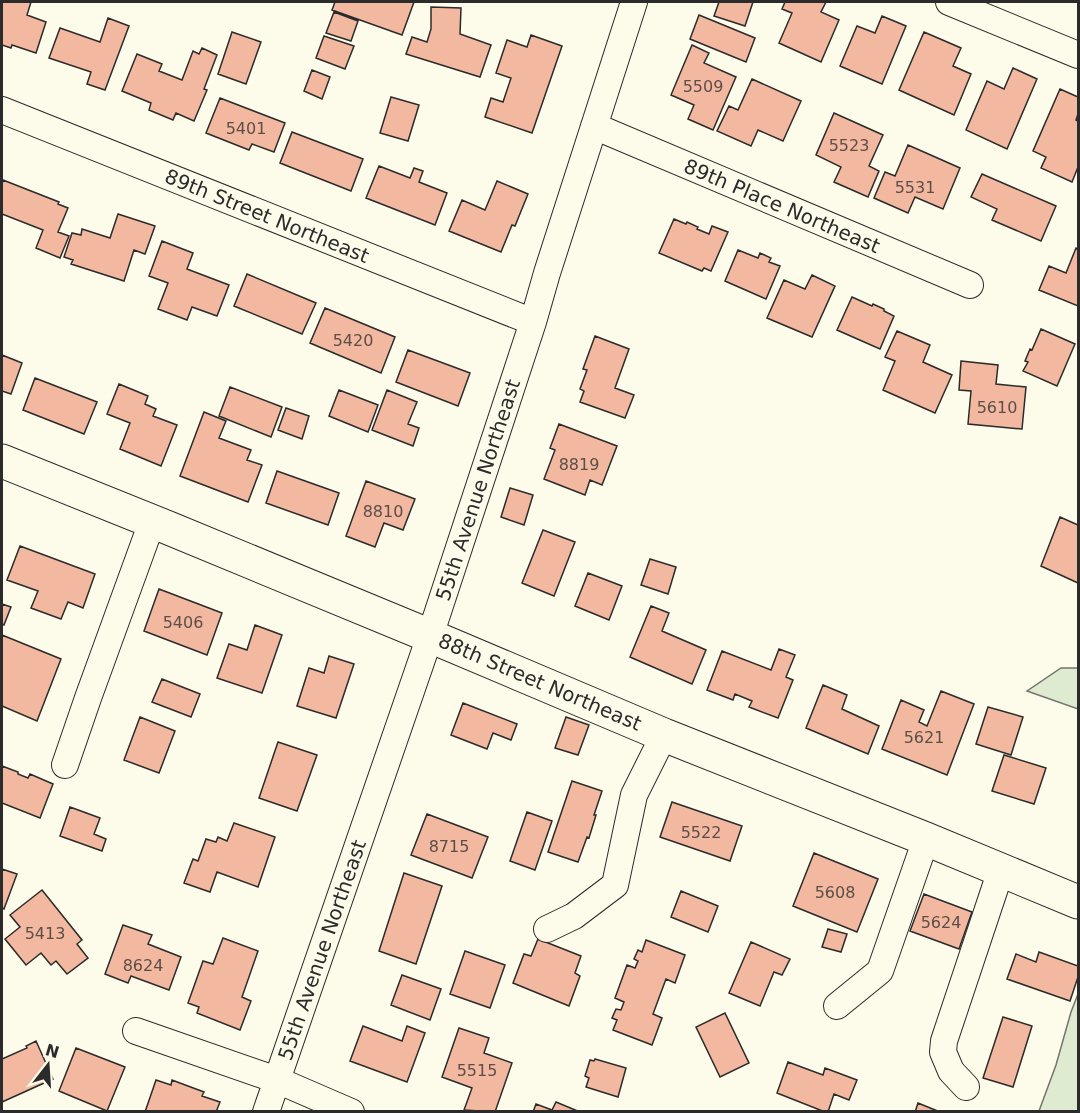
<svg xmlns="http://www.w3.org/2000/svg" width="1080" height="1113" font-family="'DejaVu Sans',sans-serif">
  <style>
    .green { fill: #deebd1; stroke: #74746e; stroke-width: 1.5 }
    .building { fill: #f2b8a0; stroke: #2b2b2b; stroke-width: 1.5 }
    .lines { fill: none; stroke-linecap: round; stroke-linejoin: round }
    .minor-casing { stroke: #2b2b2b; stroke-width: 28 }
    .major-casing { stroke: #2b2b2b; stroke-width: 35 }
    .minor { stroke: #fdfbea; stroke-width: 26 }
    .major { stroke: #fdfbea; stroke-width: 33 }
    .labels { text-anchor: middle; stroke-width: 4.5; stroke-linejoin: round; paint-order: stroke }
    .number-label { font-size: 16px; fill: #5d4e48 }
    .street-label { font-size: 20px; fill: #2b2b2b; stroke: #fdfbea }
  </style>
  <rect width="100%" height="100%" fill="#fdfbea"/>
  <path class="green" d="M1061,668H1078V709L1027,691Z
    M1078,994V1111H1039L1056,1065L1071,1012Z"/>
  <path class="building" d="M2,2H31L27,15L46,22L36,53L12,45L11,48L2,45Z
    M335,2H414L402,35L332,10Z
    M719,2H753L745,26L714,16Z
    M785,2H826L821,12L839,20L821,62L779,43L792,13L782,9Z
    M431,7L461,8L460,34L491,45L480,77L406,54L412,37L427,42L431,29Z
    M334,12L358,21L351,41L326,33Z
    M699,15L755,38L746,62L690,39Z
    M882,16L906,26L882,84L840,66L857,26L875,33Z
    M108,18L129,26L105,90L87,84L91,72L49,58L60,28L100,42Z
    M232,32L261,42L246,84L218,74Z
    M924,32L961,48L953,66L971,74L954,115L899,90Z
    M531,35L562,46L532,133L485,117L491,98L503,102L511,78L496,73L507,40L527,47Z
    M324,36L354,46L345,69L316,58Z
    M692,45L709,53L704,63L736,77L713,130L688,119L694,105L671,95Z
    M202,48L217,55L204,89L207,90L194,121L176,113L173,120L149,110L151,103L122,91L137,54L162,64L159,71L182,80L193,51L199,54Z
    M1013,68L1037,79L1007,149L966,130L987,81L1004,89Z
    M312,70L330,77L322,99L304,91Z
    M752,79L801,101L783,141L758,130L751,146L717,131L729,106L738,110Z
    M1060,89L1078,97V114L1076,120L1078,121V167L1072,182L1041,168L1046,157L1033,151Z
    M391,97L419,105L408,141L380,133Z
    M220,98L285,123L274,152L252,144L249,150L206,133Z
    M834,113L883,135L869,166L879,171L868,197L834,182L841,167L816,155Z
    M292,132L363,159L351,191L280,163Z
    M908,145L960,168L943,209L915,197L908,213L874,198L885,172L895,176Z
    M379,166L410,178L414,168L423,171L419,182L447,193L435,225L366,198Z
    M982,174L1056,206L1041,241L992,220L997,209L971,197Z
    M3,180L59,202L58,204L68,208L58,232L69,236L60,258L36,248L43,230L2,214V184Z
    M497,181L528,194L515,226L512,225L501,252L449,231L462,200L485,210Z
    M118,214L155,226L145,254L134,250L124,281L71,264L73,260L64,257L72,233L81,235L82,229L110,238Z
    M674,219L686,224L687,222L698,227L697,229L709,234L712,226L728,232L711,271L704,268L702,271L659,253Z
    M162,241L193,253L187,269L229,285L217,316L192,307L187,320L158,309L168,283L149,276Z
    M1076,248L1078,250V306L1039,290L1049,266L1066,273Z
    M738,250L758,258L760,253L771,258L769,262L780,266L766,299L725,281Z
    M247,274L316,303L302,334L234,306Z
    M812,275L835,286L812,337L767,318L784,280L805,289Z
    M852,297L872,306L873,304L884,309V311L894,316L880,349L837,330Z
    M325,308L395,337L381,373L310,343Z
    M1041,329L1075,344L1057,386L1023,371L1028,362L1025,361L1030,349L1032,350Z
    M897,331L930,345L923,362L952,375L935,413L883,390L895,361L885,357Z
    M595,336L629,349L615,388L634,395L625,418L580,402L584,391L580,389L587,370L583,369Z
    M408,350L470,373L458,406L396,382Z
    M2,355L22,363L11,394L2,391Z
    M961,361L998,365L996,384L1026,387L1022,429L968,424L971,391L959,390Z
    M35,378L97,402L84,434L23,410Z
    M119,384L148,396L145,404L156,409L153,416L177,425L161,466L120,449L130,423L107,414Z
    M230,387L282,407L271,437L219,416Z
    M339,390L378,405L368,432L329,416Z
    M387,390L417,402L408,424L419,428L413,446L372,430Z
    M286,408L309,416L302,439L278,430Z
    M204,412L226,421L219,438L251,450L247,460L262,465L248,502L180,476Z
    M559,424L617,446L602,485L590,480L585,495L544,479L555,450L550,448Z
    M277,471L339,493L328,525L266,503Z
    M366,481L415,499L403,530L384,523L375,547L346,536Z
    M510,488L533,495L524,525L501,517Z
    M1060,517L1078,525V583L1041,566Z
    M543,530L575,542L554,596L522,583Z
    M20,546L95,574L83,608L68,602L61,619L31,608L38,591L7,580Z
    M650,559L676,567L668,594L641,585Z
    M588,573L622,586L609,620L575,606Z
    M159,589L222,613L207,655L144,631Z
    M2,604L11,607L4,625L2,624Z
    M651,606L669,613L662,631L706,650L692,684L630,657Z
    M255,625L282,635L262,693L217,678L229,644L247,650Z
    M2,635L61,659L37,721L2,706Z
    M779,649L795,655L786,677L793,680L778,718L749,707L752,701L735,694L733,700L707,690L722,651L771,670Z
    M329,656L354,664L336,718L297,706L309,668L324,673Z
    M162,679L200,694L191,717L152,702Z
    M823,685L847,695L842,709L879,726L868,754L806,728Z
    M941,691L974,704L947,775L882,749L901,700L924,710L919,722L927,726Z
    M463,703L517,724L511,740L493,733L487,749L451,735Z
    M988,707L1023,717L1011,755L976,744Z
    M140,717L175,731L159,773L124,760Z
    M566,717L589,725L578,755L555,748Z
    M278,742L317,755L297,811L259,798Z
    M1004,755L1046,768L1034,804L992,791Z
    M2,766L18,772V774L28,778L30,774L53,784L40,818L2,803Z
    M572,781L602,791L594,815H596L589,838L587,837L578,862L548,852Z
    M672,802L742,826L730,861L660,837Z
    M70,807L100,818L94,834L106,839L102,851L60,836Z
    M527,812L552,821L535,870L510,861Z
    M427,814L488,837L472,878L411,855Z
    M234,823L275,837L258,887L217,872L210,892L184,883L193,859L198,861L206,839L216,842L218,837L227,841Z
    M814,853L878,879L857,932L793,906Z
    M2,869L17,874L4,909L2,908Z
    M404,873L442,886L416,964L379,951Z
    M42,890L82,940L77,944L88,958L67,974L56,961L51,965L41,953L26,965L5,939L20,927L10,915Z
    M681,891L718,906L708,932L671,917Z
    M924,894L972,912L959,949L910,931Z
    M123,925L152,935L148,944L181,957L169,990L131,976L128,983L105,974Z
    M828,929L847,934L841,952L822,947Z
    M223,938L258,951L242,997L251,1001L240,1030L197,1013L199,1007L188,1003L203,961L213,964Z
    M538,939L581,956L575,973L580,976L569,1006L513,983L524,954L531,956Z
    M646,940L685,955L675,983L666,979L653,1014L662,1018L652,1045L613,1030L617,1020L612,1018L616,1009L621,1010L624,1002L615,998L627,965L635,968L638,961L634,959L638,950L642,952Z
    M751,942L790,959L782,975L774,972L760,1006L729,993Z
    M465,951L505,965L490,1008L450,994Z
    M1039,952L1078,966V977L1070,1001L1007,979L1016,954L1036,962Z
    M402,975L441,989L430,1020L391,1005Z
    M725,1013L749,1063L720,1077L696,1027Z
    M1003,1017L1032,1026L1013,1087L983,1078Z
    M363,1026L402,1041L407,1026L425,1033L407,1082L350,1061Z
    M459,1028L489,1038L484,1053L512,1063L495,1112L464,1110L472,1088L442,1077Z
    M36,1041L53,1079L2,1102V1059L27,1048L26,1046Z
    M76,1048L125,1067L107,1111L59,1091Z
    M595,1059L626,1068L618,1097L586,1087L589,1078L585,1076L590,1060L594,1061Z
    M788,1062L823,1075L825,1068L857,1080L849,1100L834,1094L828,1112H825L777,1093Z
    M156,1080L171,1085L172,1080L204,1092L202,1096L220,1102L216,1112H145Z
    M556,1102L580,1112H533L536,1104L552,1110Z
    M918,1103L940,1112H915Z"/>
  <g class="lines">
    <defs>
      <path id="minor" d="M949,2L1078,55
        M2,110L533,322
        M594,126L970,285
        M65,765L88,698L152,522
        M547,929L574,916L615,885L634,795L664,735
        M837,1006L880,971L926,839
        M136,1031L277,1080L351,1112
        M966,1087L951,1071L943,1052L944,1041L1001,870
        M266,1112L430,636L533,322L547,273L634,2"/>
      <path id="major" d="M2,461L171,529L430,636L664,735L926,839L1078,902"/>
    </defs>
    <use href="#minor" class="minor-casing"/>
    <use href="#major" class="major-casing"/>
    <use href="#minor" class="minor"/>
    <use href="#major" class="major"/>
  </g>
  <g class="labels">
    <g class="number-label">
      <text x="703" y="92">5509</text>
      <text x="246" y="134">5401</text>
      <text x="849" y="151">5523</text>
      <text x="915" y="193">5531</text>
      <text x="353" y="346">5420</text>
      <text x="997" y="413">5610</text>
      <text x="579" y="470">8819</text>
      <text x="383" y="517">8810</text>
      <text x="183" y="628">5406</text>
      <text x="924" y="743">5621</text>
      <text x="701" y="838">5522</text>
      <text x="449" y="852">8715</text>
      <text x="835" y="898">5608</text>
      <text x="941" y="928">5624</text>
      <text x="45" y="939">5413</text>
      <text x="143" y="971">8624</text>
      <text x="477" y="1076">5515</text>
    </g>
    <g class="street-label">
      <text transform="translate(782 206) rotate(23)" y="7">89th Place Northeast</text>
      <text transform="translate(267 216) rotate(22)" y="7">89th Street Northeast</text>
      <text transform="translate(478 490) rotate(-72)" y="7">55th Avenue Northeast</text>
      <text transform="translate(540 682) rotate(23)" y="7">88th Street Northeast</text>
      <text transform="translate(322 950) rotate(-71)" y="7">55th Avenue Northeast</text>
    </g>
  </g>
  <rect width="1080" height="1113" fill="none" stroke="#2b2b2b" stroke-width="6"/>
  <g transform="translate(48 1065) rotate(17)" stroke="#fdfbea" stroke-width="4.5" paint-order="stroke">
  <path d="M0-4.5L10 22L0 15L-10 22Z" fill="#2b2b2b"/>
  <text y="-9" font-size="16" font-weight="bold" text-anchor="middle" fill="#2b2b2b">N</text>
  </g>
</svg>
